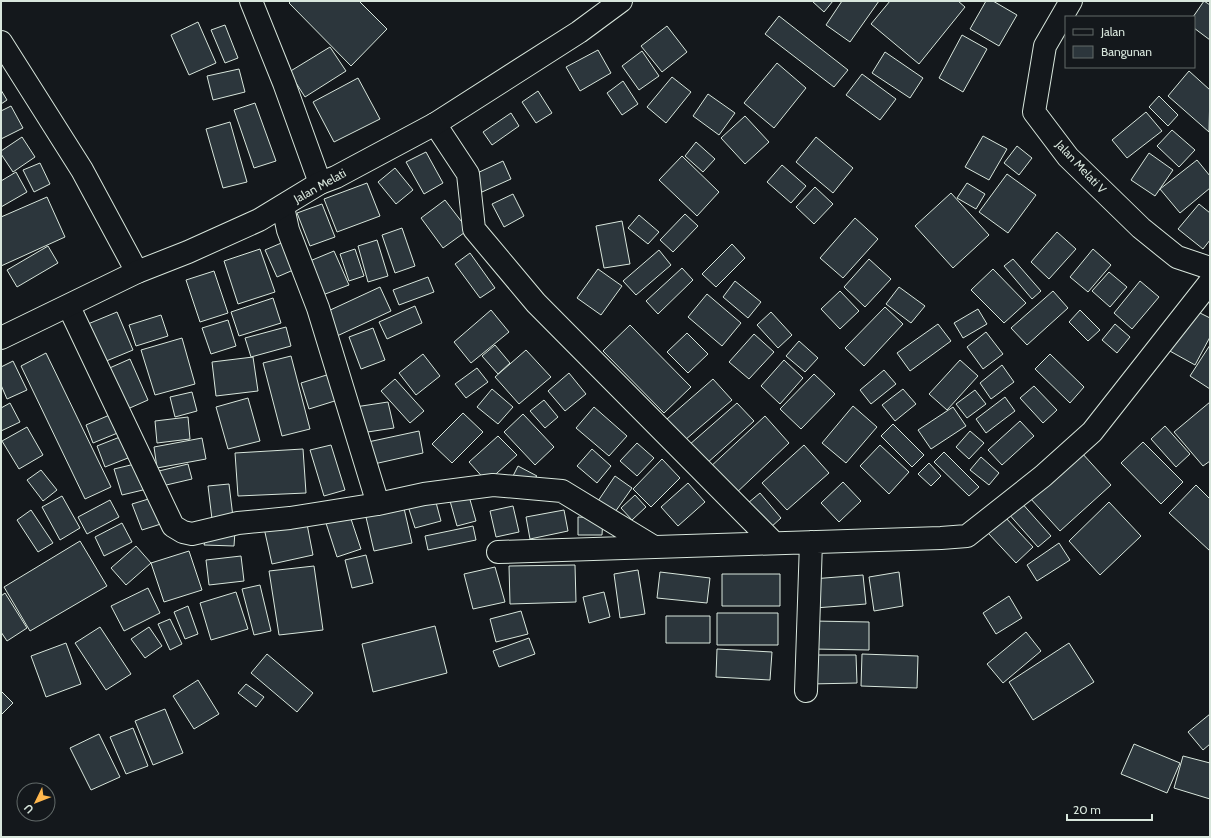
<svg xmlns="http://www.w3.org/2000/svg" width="1211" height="838" font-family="Cabin,sans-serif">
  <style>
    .building { fill: #2c363c; stroke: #d8e6dc }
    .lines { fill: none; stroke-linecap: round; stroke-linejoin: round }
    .minor-casing { stroke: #d8e6dc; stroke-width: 24 }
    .secondary-casing { stroke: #d8e6dc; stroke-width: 24 }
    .minor { stroke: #14181c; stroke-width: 22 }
    .secondary { stroke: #14181c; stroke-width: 22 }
    .labels { text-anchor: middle; stroke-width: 3; stroke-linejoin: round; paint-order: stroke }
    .street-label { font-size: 12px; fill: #d8e6dc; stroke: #14181c }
  </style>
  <rect width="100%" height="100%" fill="#14181c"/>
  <path class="building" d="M291,1H359L387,29L351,66L289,3Z
    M812,1H833L824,12Z
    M842,1H879L850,42L826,25Z
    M890,1H958L965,7L919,64L871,24Z
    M986,1H993L1017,15L999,46L970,29Z
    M1204,1L1210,5V40L1194,28L1193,17Z
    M779,16L848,70L834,87L765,34Z
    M198,22L216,63L189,75L171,35Z
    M225,25L238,58L225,63L211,30Z
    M667,26L687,52L662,72L641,46Z
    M962,35L987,49L963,92L939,78Z
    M330,47L346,71L305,97L289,72Z
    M598,50L611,73L580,91L566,67Z
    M642,51L659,76L639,90L622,66Z
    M885,52L923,78L910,98L872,73Z
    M777,63L806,88L774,128L744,103Z
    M239,69L245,92L213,100L207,76Z
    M1189,71L1210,90L1209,132L1168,96Z
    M862,74L896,99L880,120L846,95Z
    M672,77L691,92L666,123L647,107Z
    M358,78L380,119L334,142L313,102Z
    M623,81L638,104L622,115L607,93Z
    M1,90L7,100L1,104Z
    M538,91L552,113L536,123L522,102Z
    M708,94L735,113L719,135L693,116Z
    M1159,96L1178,115L1168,126L1149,107Z
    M255,103L276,161L254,168L234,110Z
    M11,106L23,128L1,139V111Z
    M1146,112L1162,131L1127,158L1112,140Z
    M511,113L519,126L492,145L483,132Z
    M745,116L769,142L745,164L721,138Z
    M230,122L247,182L223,188L206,129Z
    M1172,130L1195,150L1179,167L1157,146Z
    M983,136L1007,149L989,180L965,167Z
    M22,137L35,157L13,172L1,154V151Z
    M816,137L853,168L833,193L796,162Z
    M696,142L715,159L703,172L685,156Z
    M1017,146L1032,158L1019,175L1004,163Z
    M426,152L443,183L424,194L406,162Z
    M1149,153L1173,170L1155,196L1131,180Z
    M682,156L719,192L697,216L659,180Z
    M1197,160L1210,176V188L1180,213L1160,189Z
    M503,161L511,179L482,192L473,175Z
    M40,163L50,184L34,192L23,170Z
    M782,165L806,186L791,203L767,182Z
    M395,168L413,190L396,204L378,182Z
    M16,172L27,192L1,207V181Z
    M1007,174L1036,195L1008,233L979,212Z
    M367,183L380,216L337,232L324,199Z
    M967,183L985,194L976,209L957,198Z
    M815,187L833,204L814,224L796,207Z
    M951,193L989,235L953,268L915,226Z
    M513,194L524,216L504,227L492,204Z
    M47,197L65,237L1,266V217Z
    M445,200L468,230L443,248L421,218Z
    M322,204L335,237L310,246L297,213Z
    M1199,204L1210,213V240L1203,249L1178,229Z
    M685,214L698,226L673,252L660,240Z
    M639,215L659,232L648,244L628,228Z
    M855,218L878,239L843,278L820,258Z
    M622,221L630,264L604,268L596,226Z
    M402,228L415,266L395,273L382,235Z
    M1057,232L1076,249L1049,279L1031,262Z
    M377,240L388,276L368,282L358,246Z
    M286,241L298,268L277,277L265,250Z
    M732,244L745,258L716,287L702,274Z
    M48,246L58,263L17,287L7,270Z
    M260,249L275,292L238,304L224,261Z
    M355,249L364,276L349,281L340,254Z
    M1093,249L1111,265L1088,292L1070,277Z
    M659,250L671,265L636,295L623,281Z
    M334,251L349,285L320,296L305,263Z
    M470,253L495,288L480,298L455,264Z
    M869,259L891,279L865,307L844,287Z
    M1013,259L1041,291L1032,299L1004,266Z
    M682,268L693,280L658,314L646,301Z
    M598,269L622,286L601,315L577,298Z
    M993,269L1026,303L1004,323L971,290Z
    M214,271L228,313L200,322L186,280Z
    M1109,272L1127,287L1110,307L1092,291Z
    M428,277L434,292L399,305L393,290Z
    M735,281L761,302L748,318L723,297Z
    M1140,281L1159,297L1132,329L1114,313Z
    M380,287L391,311L337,336L326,312Z
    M899,287L925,306L911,323L886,304Z
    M840,291L859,311L840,329L821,309Z
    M1053,291L1068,308L1027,345L1011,328Z
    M707,294L741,323L722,346L688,317Z
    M273,298L281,323L239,336L231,312Z
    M415,306L422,323L387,339L379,322Z
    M885,307L903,324L864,366L845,348Z
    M1190,308L1210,318V337L1195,365L1168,350Z
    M978,309L987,324L963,338L954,323Z
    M491,310L509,332L471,363L454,342Z
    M1080,310L1100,330L1088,341L1069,322Z
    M117,312L133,350L99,364L83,326Z
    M771,312L792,335L778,348L757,325Z
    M161,315L168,336L136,346L129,325Z
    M228,320L236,346L211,354L202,328Z
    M938,324L951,341L910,371L897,353Z
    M1115,324L1130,337L1117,353L1102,340Z
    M630,325L691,387L664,413L603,351Z
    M286,327L291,346L251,357L245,338Z
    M373,328L385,360L361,369L349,337Z
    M986,332L1003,354L983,369L967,347Z
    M687,333L708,354L688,373L667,352Z
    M754,334L774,352L749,379L729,362Z
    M182,338L195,384L155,395L141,350Z
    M799,341L818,358L805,372L786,356Z
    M495,345L510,363L498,374L482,356Z
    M1210,345V389L1190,376Z
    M526,350L551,377L519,404L495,377Z
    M46,353L111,487L85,499L21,366Z
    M423,354L440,376L416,395L399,373Z
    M1050,354L1084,387L1070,403L1035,369Z
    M291,356L310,429L282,436L263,363Z
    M253,357L258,391L216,396L212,362Z
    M130,359L148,400L123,411L105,370Z
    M784,360L803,378L780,404L761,386Z
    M960,360L978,376L947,410L929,394Z
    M13,361L27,390L7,399L1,385V367Z
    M1002,365L1014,382L991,399L980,383Z
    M477,368L488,382L466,398L455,384Z
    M884,370L896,384L871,404L860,390Z
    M333,373L341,399L309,409L301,383Z
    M569,373L586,394L565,411L548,391Z
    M814,374L835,394L801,429L780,409Z
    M395,379L424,411L410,423L381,391Z
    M713,379L732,400L685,440L667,419Z
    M1034,386L1057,410L1043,423L1020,398Z
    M492,389L513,407L498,424L477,407Z
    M903,389L916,404L895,421L882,405Z
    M975,390L986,404L967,418L956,404Z
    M192,392L197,411L175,417L170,397Z
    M1005,397L1015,411L986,433L976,419Z
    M248,398L260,441L228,449L216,407Z
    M544,400L558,417L545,428L530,411Z
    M388,402L394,428L361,433L355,407Z
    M1210,402V461L1203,466L1174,432Z
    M10,403L20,422L1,431V408Z
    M737,403L754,421L706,464L689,445Z
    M853,406L877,427L846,463L822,443Z
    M594,407L627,436L609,456L576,428Z
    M953,407L966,426L931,449L918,430Z
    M463,413L483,432L452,463L432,444Z
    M112,414L120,432L93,443L86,425Z
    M523,414L554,447L535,465L504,432Z
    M765,416L789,443L733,496L708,469Z
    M188,417L190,439L157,443L155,421Z
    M1020,421L1034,436L1002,465L988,450Z
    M893,424L924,455L912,467L881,436Z
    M1165,426L1190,454L1176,467L1151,439Z
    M27,427L43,455L19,469L2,441Z
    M419,431L423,453L374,464L368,442Z
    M970,431L984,443L969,459L956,447Z
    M125,435L133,456L105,467L97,446Z
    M498,436L517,455L487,482L469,462Z
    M202,438L206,459L157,468L154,447Z
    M1143,442L1183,482L1161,504L1121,463Z
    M637,443L654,458L637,476L620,461Z
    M331,445L345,490L324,496L310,450Z
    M804,445L829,473L787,510L762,483Z
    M880,445L909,472L889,494L860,466Z
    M303,449L306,493L238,496L235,453Z
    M592,449L611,466L597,483L577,466Z
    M944,452L979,487L969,496L934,462Z
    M1081,452L1111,485L1060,531L1030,498Z
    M981,457L999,473L989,485L970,470Z
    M662,459L680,478L651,507L633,489Z
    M139,463L147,489L122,495L114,469Z
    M929,463L941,476L931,486L918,474Z
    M188,464L192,479L162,486L159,471Z
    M518,466L537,476L525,485L511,480Z
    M41,470L57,490L43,501L27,480Z
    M615,476L632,488L615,512L598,501Z
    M843,482L861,501L839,522L821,503Z
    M688,483L705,502L678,526L661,507Z
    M229,484L233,517L212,519L208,486Z
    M1196,485L1210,499V551L1169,513Z
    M760,493L781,518L770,528L748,503Z
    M434,495L441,521L415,528L407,503Z
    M635,495L646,507L632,520L621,508Z
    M62,496L80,528L60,540L42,507Z
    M469,496L476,521L457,526L450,501Z
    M155,497L164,523L142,530L132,504Z
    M110,500L119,517L87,534L78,517Z
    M1020,501L1051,536L1038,547L1007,512Z
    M1109,502L1141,536L1100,575L1069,541Z
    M403,504L412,543L374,551L365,513Z
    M513,506L519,532L496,537L490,511Z
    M31,510L53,543L38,552L17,520Z
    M564,510L568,531L530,539L526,517Z
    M349,513L361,549L337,557L325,520Z
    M578,517L603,518L602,535H578Z
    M1005,517L1033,547L1016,563L988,533Z
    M306,519L313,555L272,564L264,528Z
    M122,523L132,542L104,556L95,537Z
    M473,526L476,540L428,550L425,536Z
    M235,531L234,546L204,545L206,537Z
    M80,541L107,586L30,631L4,587Z
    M1059,543L1070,560L1037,581L1027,565Z
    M136,546L151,563L126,585L111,568Z
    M189,551L202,590L164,602L151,563Z
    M366,555L373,583L352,588L345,560Z
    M241,556L244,581L209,585L206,560Z
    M575,565L576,602L510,604L509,566Z
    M314,566L323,630L279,635L269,571Z
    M495,567L505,602L473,609L464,574Z
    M638,570L645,614L620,618L614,574Z
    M660,572L710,578L707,603L657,598Z
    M899,572L903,606L874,611L869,577Z
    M722,574H780V606H722Z
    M863,575L866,604L815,608L812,579Z
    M260,585L271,631L254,635L242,589Z
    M148,588L160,613L124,631L111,606Z
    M236,592L248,629L211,640L200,603Z
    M604,592L610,617L589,623L583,597Z
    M5,593L27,628L7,641L1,632V596Z
    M1009,596L1022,618L996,634L983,613Z
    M188,606L198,634L185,639L174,612Z
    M521,611L528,634L496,642L490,619Z
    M717,613H778V645H717Z
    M666,616H710V643H666Z
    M170,619L182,644L170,650L158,624Z
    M813,621L869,622V650L813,649Z
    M435,626L447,673L373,692L362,644Z
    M100,627L131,674L106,690L75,643Z
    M149,627L162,646L145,658L131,639Z
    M1026,632L1041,651L1003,683L987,664Z
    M529,638L535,654L499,667L493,651Z
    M66,643L81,684L46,697L31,656Z
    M1069,643L1094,682L1033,720L1009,682Z
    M717,649L772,652L770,680L716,677Z
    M267,654L313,693L297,712L251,673Z
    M862,654L918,656L917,688L861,686Z
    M810,655H856L857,683L810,684Z
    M198,680L219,714L194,729L173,696Z
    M246,684L264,697L256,707L238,693Z
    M1,691L13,703L1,715Z
    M165,709L183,753L153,765L135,721Z
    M1210,714V744L1203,750L1188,732Z
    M133,728L148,766L126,774L110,737Z
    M99,734L120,777L91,790L70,748Z
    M1134,744L1180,763L1167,793L1121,774Z
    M1183,756L1210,763V799L1174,788Z"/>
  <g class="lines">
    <defs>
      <path id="minor" d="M251,1L284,83L320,183
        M1071,1L1045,46L1034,112L1068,157L1141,228L1177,257L1210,268
        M1,42L82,170L137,272
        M435,124L468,174L474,229L536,303L774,543
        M283,207L288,230L318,308L378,504
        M69,307L173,526L183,532L192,534L238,523L290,518L378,504L424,494L493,485L562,491L654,547
        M498,552L941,538L967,536L1043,476L1092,432L1210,282
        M806,691L811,542"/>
      <path id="secondary" d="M1,338L137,272L188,252L259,220L320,183L336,177L435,124L579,32L621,1"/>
    </defs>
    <use href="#minor" class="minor-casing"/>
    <use href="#secondary" class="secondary-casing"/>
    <use href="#minor" class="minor"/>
    <use href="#secondary" class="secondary"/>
  </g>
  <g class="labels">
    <g class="street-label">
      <text transform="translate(1081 167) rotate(47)" y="4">Jalan Melati V</text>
      <text transform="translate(320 186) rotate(-29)" y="4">Jalan Melati</text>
    </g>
  </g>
  <rect width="1211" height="838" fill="none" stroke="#d8e6dc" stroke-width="4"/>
  <rect x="1065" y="16" width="130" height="52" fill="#14181c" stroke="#626a69"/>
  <rect x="1073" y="29" width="20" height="6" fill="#14181c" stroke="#626a69"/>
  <text x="1101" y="36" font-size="12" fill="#d8e6dc">Jalan</text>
  <rect x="1073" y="46" width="20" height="12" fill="#2c363c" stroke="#626a69"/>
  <text x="1101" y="56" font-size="12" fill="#d8e6dc">Bangunan</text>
  <g transform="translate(36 802) rotate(227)"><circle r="19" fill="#14181c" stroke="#626a69"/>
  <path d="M0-3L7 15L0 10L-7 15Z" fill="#ffb74d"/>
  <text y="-6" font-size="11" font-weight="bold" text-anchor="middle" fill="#d8e6dc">U</text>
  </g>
  <path d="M1067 814v6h85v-6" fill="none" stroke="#d8e6dc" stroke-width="2"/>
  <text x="1073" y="814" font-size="12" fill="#d8e6dc" stroke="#14181c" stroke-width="3" paint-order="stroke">20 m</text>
</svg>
